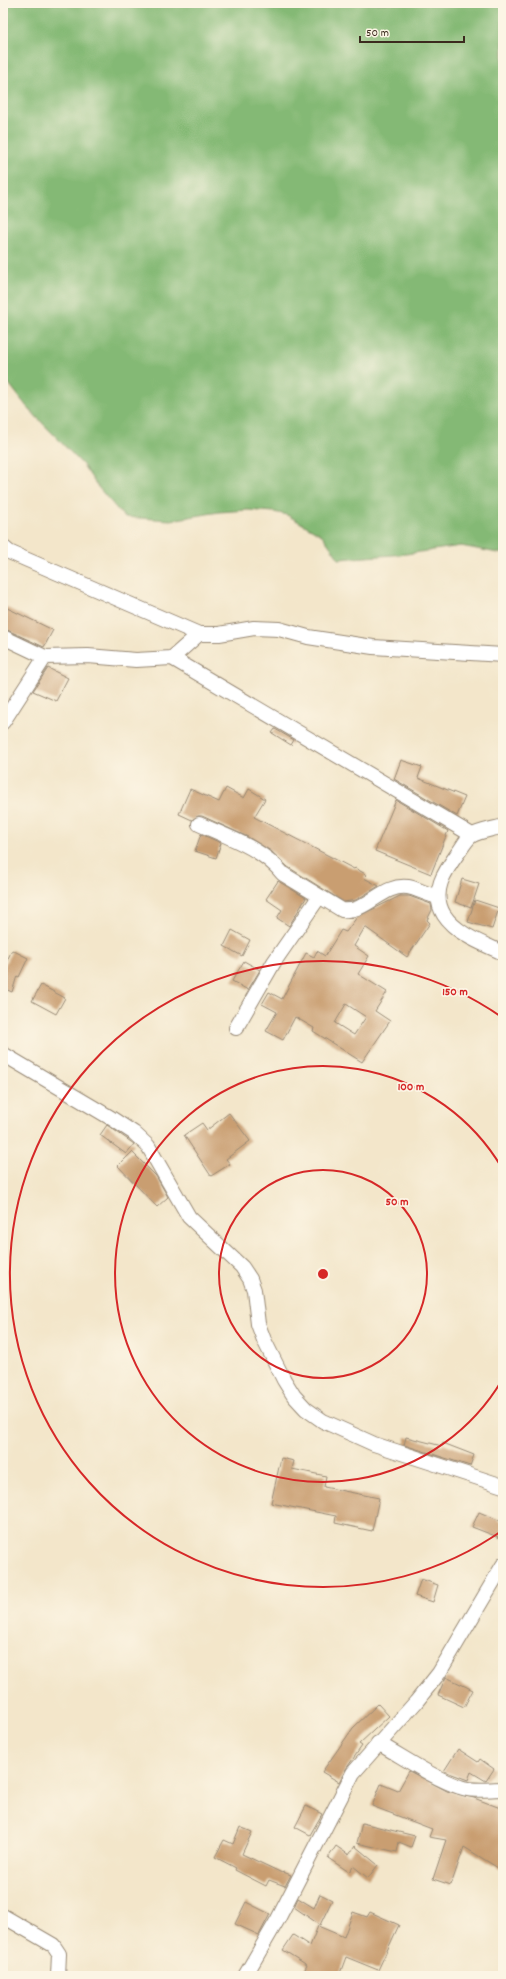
<svg xmlns="http://www.w3.org/2000/svg" width="506" height="1979" font-family="Dekko,sans-serif">
  <style>
    .forest { fill: #84b974; stroke: #607249 }
    .building { fill: #c99e71; fill-rule: evenodd }
    .lines { fill: none; stroke-linecap: round; stroke-linejoin: round }
    .minor-casing { stroke: #978874; stroke-width: 16 }
    .minor { stroke: #fff; stroke-width: 14 }
    .ring { fill: none; stroke: #d62828; stroke-width: 2 }
    .centre { fill: #d62828; stroke: #fcf5e5; stroke-width: 2 }
    .ring-label { font-size: 12px; text-anchor: middle; font-weight: bold; fill: #d62828; stroke: #fcf5e5; stroke-width: 3.5; stroke-linejoin: round; paint-order: stroke }
  </style>
  <rect width="100%" height="100%" fill="#fcf5e5"/>
  <filter id="ink" filterUnits="userSpaceOnUse"><feTurbulence type="fractalNoise" baseFrequency=".025" numOctaves="2"/><feDisplacementMap in="SourceGraphic" scale="8" xChannelSelector="R" yChannelSelector="G"/><feConvolveMatrix kernelMatrix="1 2 1 2 8 2 1 2 1" color-interpolation-filters="sRGB"/></filter>
  <filter id="wash" filterUnits="userSpaceOnUse"><feTurbulence type="fractalNoise" baseFrequency=".012" numOctaves="4" result="noise"/><feDisplacementMap in="SourceGraphic" scale="16" xChannelSelector="R" yChannelSelector="G"/><feGaussianBlur stdDeviation="0.9" result="paint"/><feColorMatrix in="noise" values="0 0 0 0 0 0 0 0 0 0 0 0 0 0 0 0 0 1.4 0 .05"/><feComposite in="paint" operator="in"/></filter>
  <g filter="url(#wash)">
    <rect width="100%" height="100%" fill="#f3e6ca"/>
    <path class="forest" d="M3,3H503V554L461,546L406,554L339,559L322,535L287,515L274,512L248,510L219,512L171,520L124,517L98,487L83,465L27,407L3,376Z"/>
    <g id="blocks">
      <path class="building" d="M3,606L53,630L44,647L3,628Z
        M48,668L68,678L56,701L33,691Z
        M275,729L294,740L291,745L272,733Z
        M401,760L422,767L418,778L465,797L457,816L394,779Z
        M226,788L244,798L249,789L265,799L254,817L354,869L355,868L367,875L364,878L379,886L356,900L344,902L288,867L271,851L248,837L202,816H198L192,820L179,814L190,789L219,802Z
        M396,800L448,831L431,874L375,851Z
        M201,834L221,843L216,858L195,851Z
        M462,879L479,884L471,908L455,902Z
        M278,881L306,898L289,926L277,918L282,910L266,899Z
        M400,896H409L431,904L432,910L427,920L430,923L407,957L365,927L354,946L369,956L358,974L387,992L375,1011L390,1021L362,1062L313,1031L314,1028L295,1017L283,1040L266,1031L277,1012L262,1004L269,992L282,999L306,953L314,957L317,951L325,956L341,930L346,932L357,917ZM346,1004L366,1017L354,1035L335,1023Z
        M475,900L499,908L492,929L468,922Z
        M232,930L250,940L242,956L224,946Z
        M12,950L28,958L19,977L17,976L12,992L3,988V969Z
        M244,961L260,970L248,990L232,981Z
        M41,985L65,998L56,1014L32,1001Z
        M229,1113L250,1141L226,1159L230,1164L211,1176L184,1135L202,1123L207,1130Z
        M107,1125L134,1144L126,1154L100,1135Z
        M132,1152L156,1176L168,1197L157,1207L118,1166Z
        M406,1437L442,1446L443,1443L474,1455L470,1466L404,1445Z
        M281,1458L294,1461L292,1469L326,1476L324,1487L379,1498L372,1531L335,1523L336,1516L271,1503Z
        M479,1512L503,1522V1539L472,1527Z
        M421,1579L438,1585L433,1602L415,1596Z
        M446,1677L473,1690L464,1707L438,1695Z
        M378,1704L389,1716L359,1744L362,1746L346,1769L339,1782L322,1772L353,1728Z
        M458,1749L478,1762L480,1759L494,1769L486,1781L471,1772L468,1780L444,1771Z
        M409,1771L447,1791L474,1798L503,1809V1871L464,1847L451,1885L433,1879L446,1840L429,1837L432,1829L372,1806L381,1784L398,1791Z
        M306,1806L322,1814L310,1835L295,1827Z
        M362,1823L415,1836L411,1847L399,1842L397,1852L357,1843Z
        M240,1827L252,1832L242,1854L282,1873L283,1872L291,1875L285,1886L269,1880L266,1886L235,1870L236,1868L215,1857L224,1840L233,1844Z
        M336,1846L349,1855L355,1846L378,1865L368,1878L353,1866L349,1872L328,1858Z
        M320,1894L332,1900L320,1925L294,1907L298,1898L314,1908Z
        M246,1902L270,1914L259,1935L235,1924Z
        M353,1912L367,1917L370,1912L399,1925L378,1970L346,1957L339,1976H302L307,1965L283,1950L293,1935L310,1946L318,1926L344,1937Z"/>
    </g>
  </g>
  <g filter="url(#ink)">
    <use href="#blocks" fill-opacity="0" stroke="#978874" stroke-width="1"/>
    <g class="lines">
      <defs>
        <path id="minor" d="M3,547L9,552L199,634H219L254,628L279,629L308,637L373,647L503,655
          M3,637L45,657
          M172,658L472,835
          M3,722L45,657L88,656L136,660L172,658L199,634
          M199,824C228,837 262,848 283,874L342,910C366,914 383,883 408,887C415,888 429,895 438,897
          M503,826C494,829 479,831 471,836C465,841 462,848 458,853C445,871 430,892 444,915C456,934 484,944 503,953
          M236,1028L274,962L319,897
          M3,1054L111,1118L134,1133L148,1146L189,1217L242,1267L250,1279L254,1290L258,1324L264,1340L284,1380L294,1396L306,1409L323,1421L374,1444L503,1486
          M378,1743C403,1757 433,1778 460,1787C473,1792 489,1789 503,1789
          M3,1916L53,1945L59,1954L58,1976
          M245,1976L278,1919L353,1773L416,1702L439,1673L503,1565"/>
      </defs>
      <use href="#minor" class="minor-casing"/>
      <use href="#minor" class="minor"/>
    </g>
  </g>
  <g class="ring">
    <circle cx="323" cy="1274" r="104"/>
    <path d="M502 1380A208 208 0 1 1 502 1168"/>
    <path d="M503 1530A313 313 0 1 1 503 1018"/>
  </g>
  <circle cx="323" cy="1274" r="6" class="centre"/>
  <g class="ring-label">
    <text x="455" y="995">150 m</text>
    <text x="411" y="1090">100 m</text>
    <text x="397" y="1205">50 m</text>
  </g>
  <rect width="506" height="1979" fill="none" stroke="#fcf5e5" stroke-width="16"/>
  <path d="M360 36v6h104v-6" fill="none" stroke="#3b2a1e" stroke-width="2"/>
  <text x="366" y="36" font-size="12" fill="#3b2a1e" stroke="#fcf5e5" stroke-width="3" paint-order="stroke">50 m</text>
</svg>
